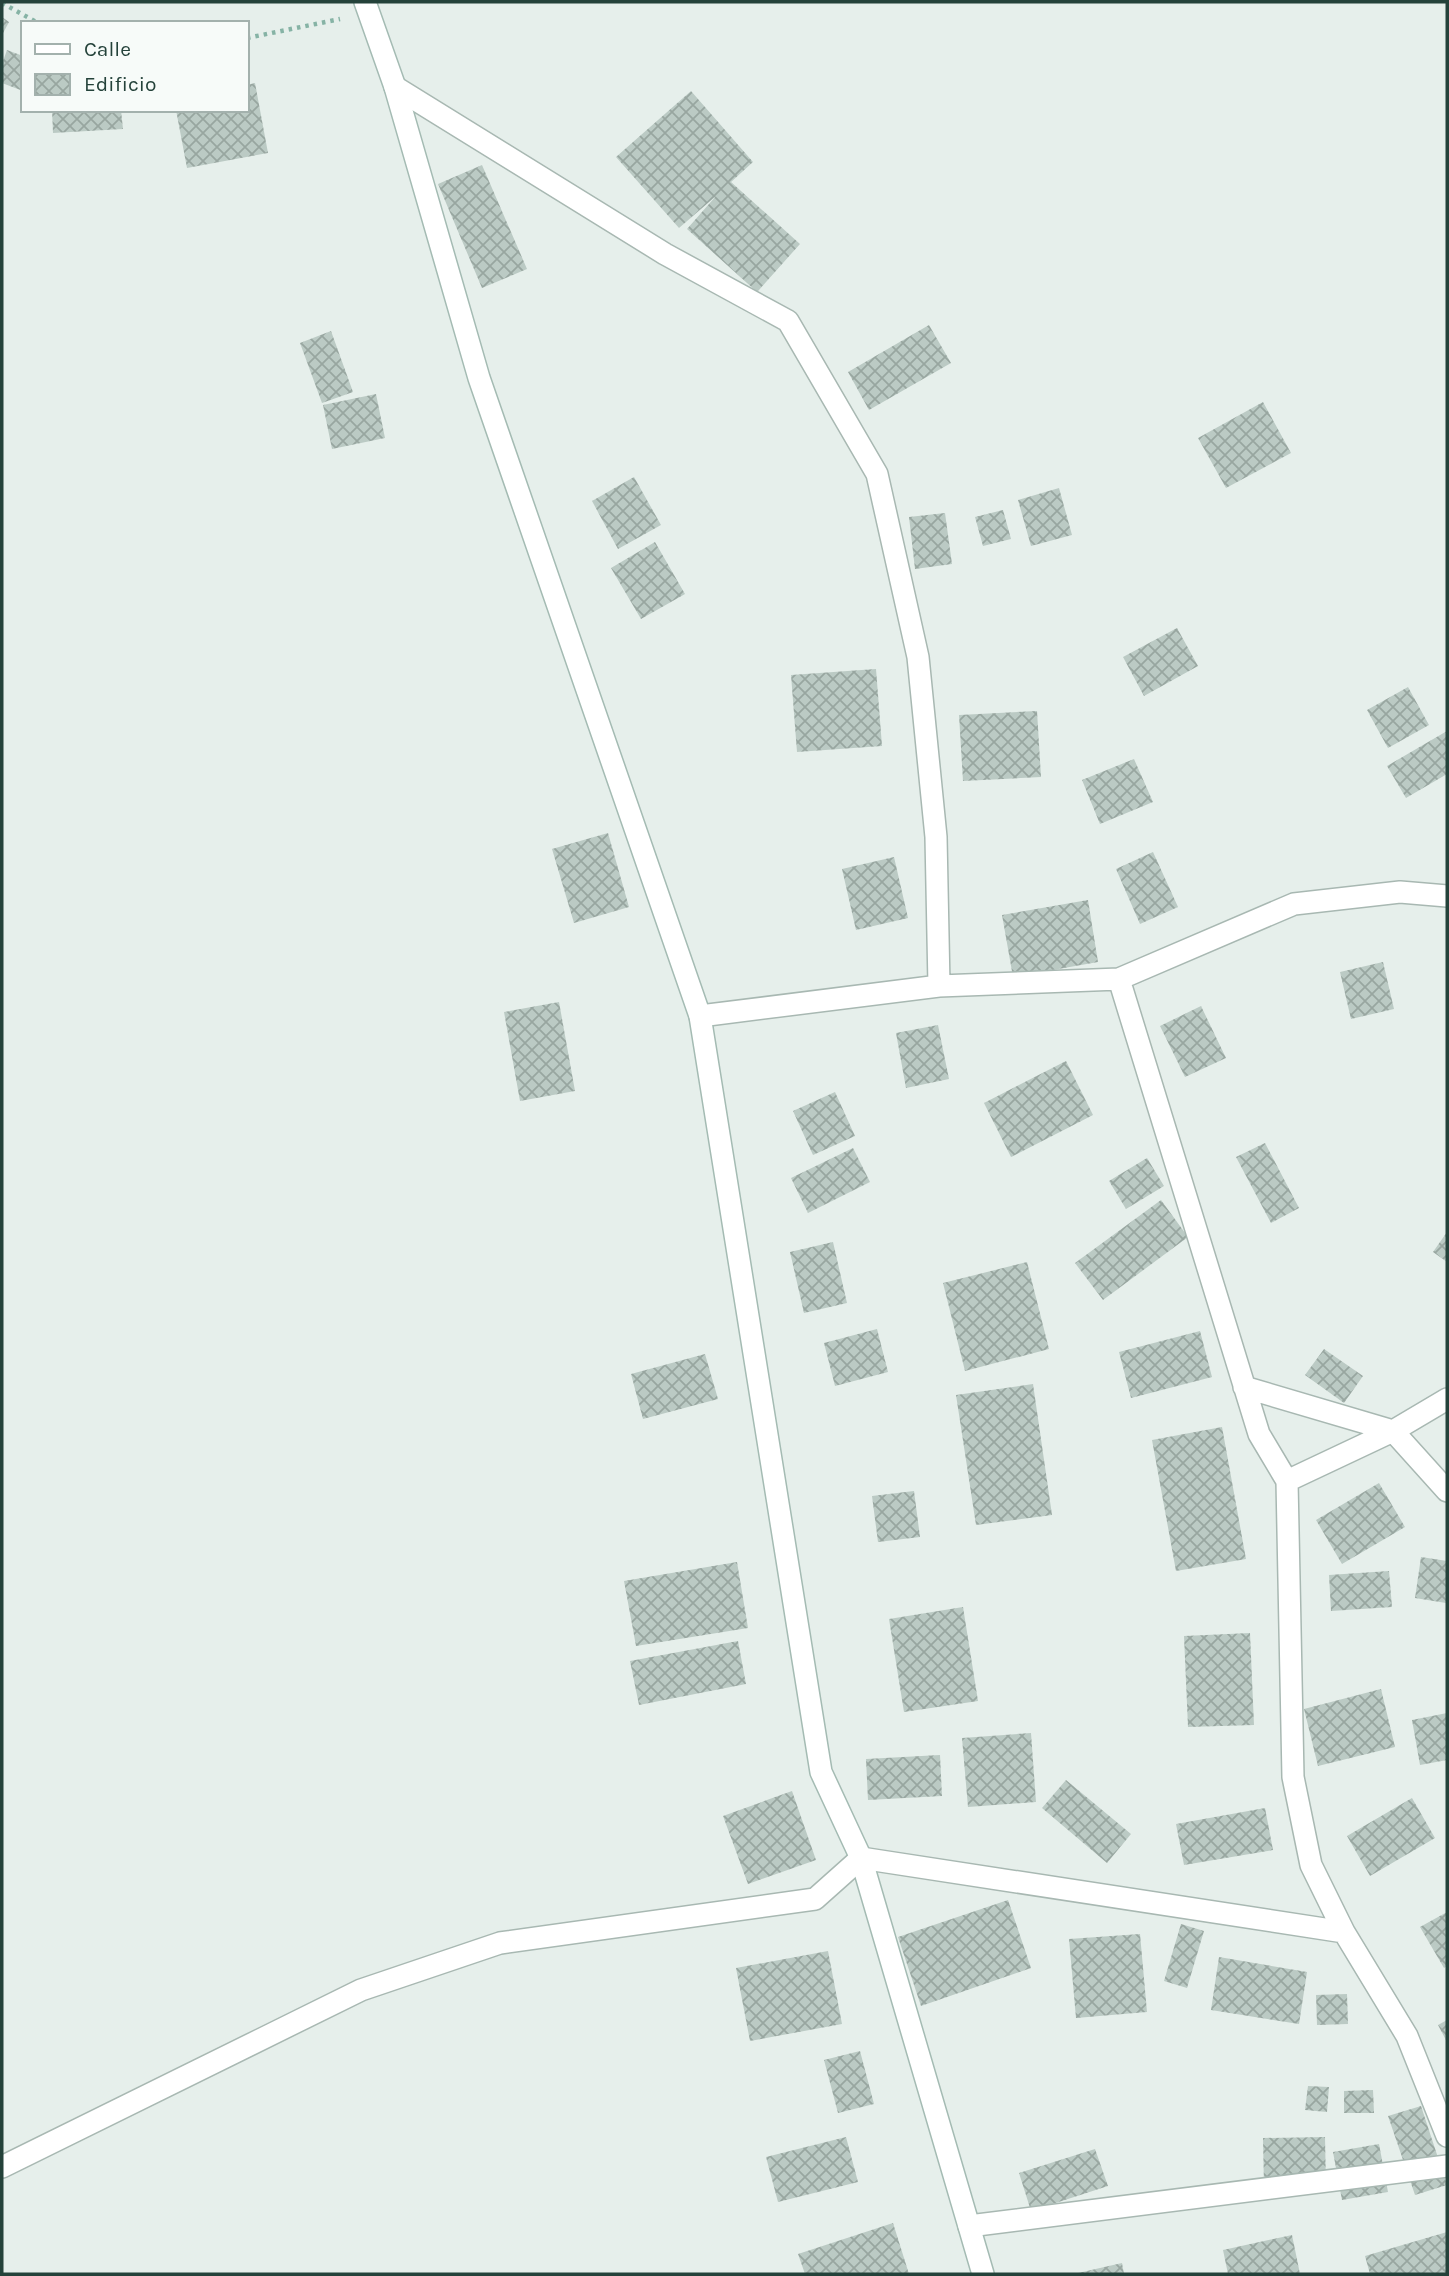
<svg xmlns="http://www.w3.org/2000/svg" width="1449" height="2276" font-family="Karla,sans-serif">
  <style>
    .building { fill: url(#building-cross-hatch) }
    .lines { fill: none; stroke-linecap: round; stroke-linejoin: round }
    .street-casing { stroke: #a8b8b2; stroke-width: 24 }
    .secondary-casing { stroke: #a4bbb3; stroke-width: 24 }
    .path { stroke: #86b3a5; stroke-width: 4.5; stroke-dasharray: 3.5 5; stroke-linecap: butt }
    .street { stroke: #fff; stroke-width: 21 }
    .secondary { stroke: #fff; stroke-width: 21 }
  </style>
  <defs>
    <pattern id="building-cross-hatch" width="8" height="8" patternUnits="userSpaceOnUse" patternTransform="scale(1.75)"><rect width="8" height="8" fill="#bbcac4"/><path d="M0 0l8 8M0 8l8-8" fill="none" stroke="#98a6a0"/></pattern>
  </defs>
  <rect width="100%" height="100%" fill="#e6efeb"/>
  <path class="building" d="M2,17L9,22L2,35Z
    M7,50L23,56V91L2,83V64Z
    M255,83L268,153L187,168L176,110H247V85Z
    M691,91L753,162L731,182L800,244L757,292L687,229L716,196L679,228L616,157Z
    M52,110H121L123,129L53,133Z
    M482,165L527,269L482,288L438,184Z
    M929,325L951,363L869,410L848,372Z
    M331,331L353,392L322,403L300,343Z
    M376,394L385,438L332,449L323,405Z
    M1263,402L1291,453L1226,488L1198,438Z
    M634,477L661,525L618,549L592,501Z
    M1059,488L1072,535L1031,546L1018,500Z
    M1003,510L1011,539L983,546L975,517Z
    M945,513L952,564L915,569L909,517Z
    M655,542L685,594L641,619L611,568Z
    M1177,628L1198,666L1144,696L1123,657Z
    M876,669L882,746L797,752L791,675Z
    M1408,687L1429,725L1388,748L1367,710Z
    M1037,711L1041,777L963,781L959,715Z
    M1447,731V774L1406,798L1387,766Z
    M1134,759L1153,802L1100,824L1082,780Z
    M608,833L629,907L574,923L552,849Z
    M1153,852L1178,907L1140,924L1116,869Z
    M894,857L908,918L856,930L842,869Z
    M1088,900L1098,962L1013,977L1002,915Z
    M1383,962L1394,1009L1351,1019L1340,972Z
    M559,1002L575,1091L520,1101L504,1012Z
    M1201,1006L1226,1058L1185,1077L1160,1026Z
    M938,1025L949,1079L906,1088L896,1033Z
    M1066,1061L1093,1115L1011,1157L984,1103Z
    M835,1092L855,1136L813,1155L793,1111Z
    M1265,1143L1299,1208L1271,1223L1236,1157Z
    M853,1148L870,1182L808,1213L791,1178Z
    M1147,1158L1164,1186L1126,1209L1109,1181Z
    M1161,1200L1188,1237L1103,1300L1075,1263Z
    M1447,1232V1262L1433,1252Z
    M833,1242L847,1303L804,1313L790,1252Z
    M1027,1262L1049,1349L965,1371L943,1283Z
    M877,1329L888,1372L835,1386L824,1343Z
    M1200,1331L1212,1377L1131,1398L1119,1352Z
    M1324,1349L1363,1376L1344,1403L1305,1375Z
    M705,1354L718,1399L643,1419L631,1374Z
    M1033,1384L1052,1515L976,1525L956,1395Z
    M1222,1427L1246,1559L1176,1571L1152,1440Z
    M1379,1483L1405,1527L1342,1564L1316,1520Z
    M914,1491L920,1537L878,1542L872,1496Z
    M1421,1557L1447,1561L1446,1603L1415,1598Z
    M737,1562L748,1628L636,1646L624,1581Z
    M1389,1571L1392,1607L1331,1611L1329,1575Z
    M963,1607L978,1701L904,1712L889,1619Z
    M1250,1633L1254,1725L1188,1727L1184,1636Z
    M738,1641L746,1684L639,1705L630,1661Z
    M1381,1689L1395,1747L1318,1766L1304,1709Z
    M1447,1713V1760L1420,1765L1412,1720Z
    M1031,1733L1036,1802L968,1807L962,1738Z
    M940,1755L942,1796L868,1800L866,1759Z
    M1066,1780L1131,1834L1107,1863L1042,1808Z
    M792,1791L816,1860L748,1884L723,1816Z
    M1412,1798L1435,1838L1370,1876L1347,1836Z
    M1265,1808L1273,1850L1184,1865L1176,1824Z
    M1008,1900L1031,1968L921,2006L898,1937Z
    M1447,1912V1966L1444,1968L1420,1927Z
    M1181,1924L1204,1931L1187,1988L1164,1981Z
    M1140,1934L1147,2012L1076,2018L1069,1939Z
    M828,1951L842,2024L750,2041L736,1968Z
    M1219,1957L1307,1972L1299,2024L1211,2010Z
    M1347,1994L1348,2024L1317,2025L1316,1995Z
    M1447,2020V2042L1438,2025Z
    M860,2051L874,2104L838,2113L824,2060Z
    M1308,2086L1329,2087L1327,2112L1305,2110Z
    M1373,2090L1374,2113H1344V2091Z
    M1421,2106L1447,2185L1415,2195L1388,2116Z
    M846,2137L858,2182L778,2202L766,2157Z
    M1325,2137L1326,2186L1264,2187L1263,2138Z
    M1379,2144L1388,2192L1342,2200L1333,2152Z
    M1095,2149L1108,2186L1031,2211L1019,2173Z
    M893,2223L909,2274H805L798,2254Z
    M1447,2232V2274H1370L1365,2256Z
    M1292,2235L1300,2274H1228L1223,2250Z
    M1122,2263L1124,2274H1079L1078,2273Z"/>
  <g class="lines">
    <defs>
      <path id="street" d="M395,87L665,254L788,321L877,474L918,657L936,837L939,986
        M1119,979L1294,904L1400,892L1447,896
        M700,1016L939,986L1119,979L1259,1434L1287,1481L1293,1777L1311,1865L1344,1932L1407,2036L1447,2136
        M1244,1387L1393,1431L1447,1491
        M1287,1481L1393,1431L1447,1399
        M2,2167L361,1990L500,1943L815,1899L861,1858L1344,1932
        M969,2226L1447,2166"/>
      <path id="secondary" d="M365,2L395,87L479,378L700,1016L821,1772L861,1858L983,2274"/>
    </defs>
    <use href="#street" class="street-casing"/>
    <use href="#secondary" class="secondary-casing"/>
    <path class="path" d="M2,3L38,23
      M247,38L340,19"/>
    <use href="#street" class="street"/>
    <use href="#secondary" class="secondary"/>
  </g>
  <rect width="1449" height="2276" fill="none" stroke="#24423a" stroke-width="7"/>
  <rect x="21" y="21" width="228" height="91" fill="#f7fbf9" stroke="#a3b1ad" stroke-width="2"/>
  <rect x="35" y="44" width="35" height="10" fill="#ffffff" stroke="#a3b1ad" stroke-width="2"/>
  <text x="84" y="56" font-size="21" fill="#24423a">Calle</text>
  <rect x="35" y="74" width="35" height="21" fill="url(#building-cross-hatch)" stroke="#a3b1ad" stroke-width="2"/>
  <text x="84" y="91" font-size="21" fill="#24423a">Edificio</text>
</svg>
